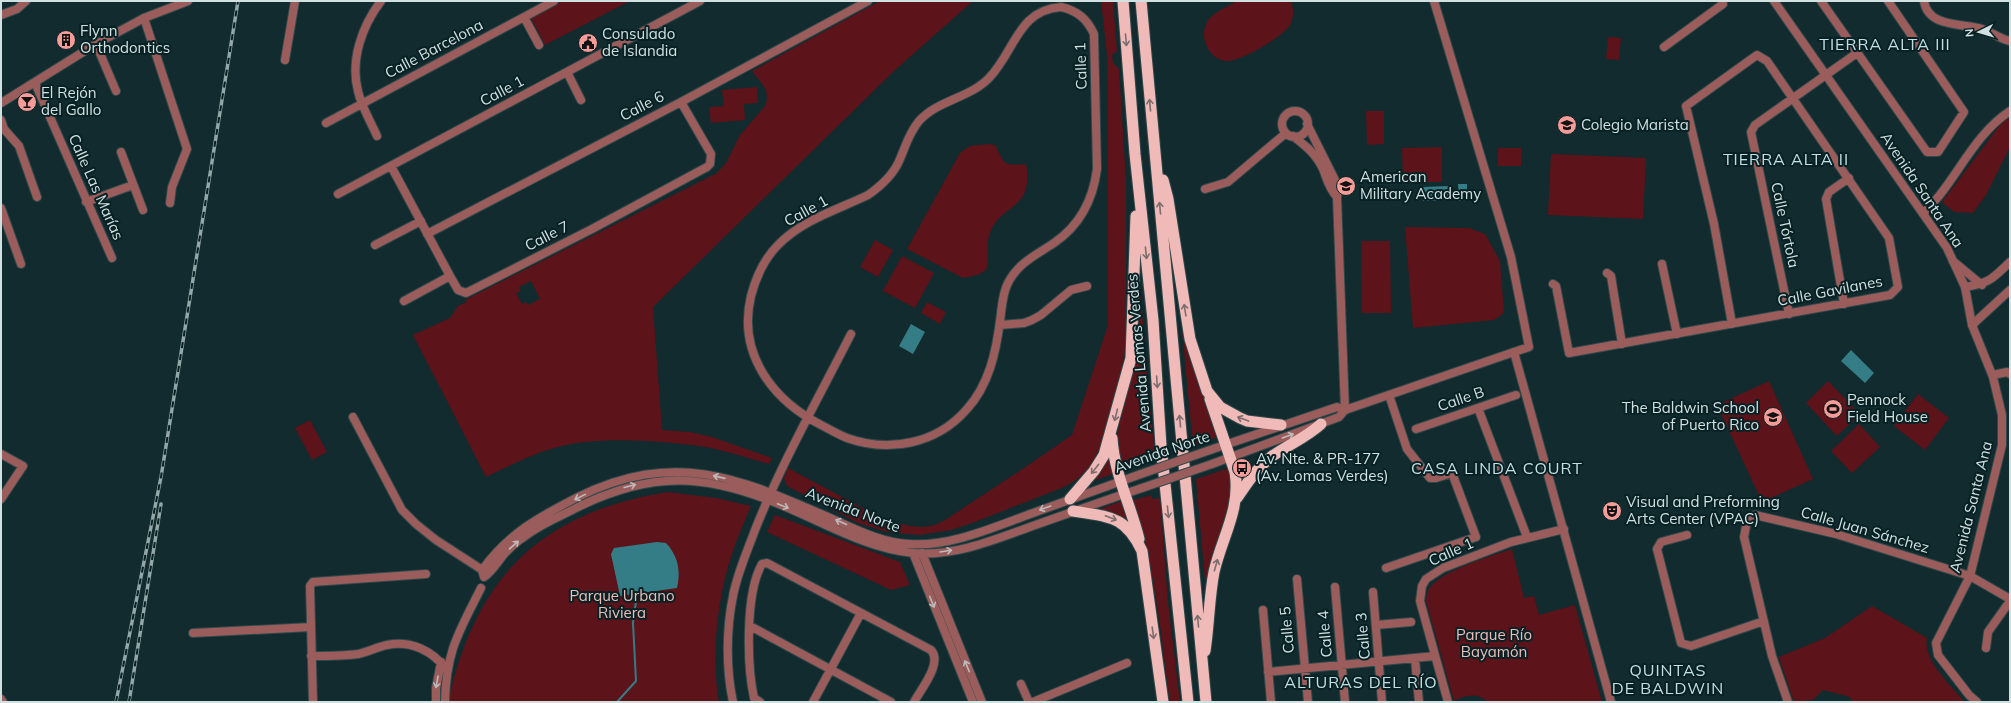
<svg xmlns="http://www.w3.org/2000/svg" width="2011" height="703" font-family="Mulish,sans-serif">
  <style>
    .green { fill: #5c1319; fill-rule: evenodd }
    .water { fill: #357d86 }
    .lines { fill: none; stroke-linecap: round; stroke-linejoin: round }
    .stream { stroke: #357d86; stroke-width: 2 }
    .minor-casing { stroke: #30484b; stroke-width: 10 }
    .tertiary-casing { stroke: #30484b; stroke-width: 10 }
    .trunk-casing { stroke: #30484b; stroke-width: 13 }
    .minor { stroke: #9a5d5b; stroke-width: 8 }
    .tertiary { stroke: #9a5d5b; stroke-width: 8 }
    .trunk { stroke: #f0bab8; stroke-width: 11 }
    .rail-casing { stroke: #93a6a8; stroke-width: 3.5 }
    .rail { stroke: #072124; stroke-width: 2; stroke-dasharray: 6; stroke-linecap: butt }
    .tertiary-bridge-casing { stroke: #30484b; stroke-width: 10; stroke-linecap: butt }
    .tertiary-bridge { stroke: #9a5d5b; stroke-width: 8 }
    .oneway { stroke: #7c6e6e }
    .oneway2 { stroke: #c0b9b9 }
    .labels { text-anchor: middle; stroke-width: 4; stroke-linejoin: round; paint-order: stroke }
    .poi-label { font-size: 15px; fill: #d1e0e1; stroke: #072124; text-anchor: start }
    .street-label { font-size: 15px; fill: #d1e0e1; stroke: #072124 }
    .park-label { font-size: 15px; fill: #f0bcb9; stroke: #072124 }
    .neighbourhood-label { font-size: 16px; letter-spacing: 1px; fill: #c2e0e4; stroke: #072124 }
  </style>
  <rect width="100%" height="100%" fill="#112b2e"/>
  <path class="green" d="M563,1H630L545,45L531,18Z
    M880,1H973L894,71L653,307L662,430L690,432L712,437L772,458L769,464C750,459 730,452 711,448C668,441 605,436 562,446C536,452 511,465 486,477L413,335L450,318L458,306L467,302L465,300L717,173L726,163L740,135L765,106C771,90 761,83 752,71ZM531,281L540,299L528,305L526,302L522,304L516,293L521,291L519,287Z
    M1101,1H1113L1117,51L1112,55L1113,63L1119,69L1126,181V346L1116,394L1102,443L1090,467L1076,480L1064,487L975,522L951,530L920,535L887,532L858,523L787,486L784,478L788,468L885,520L910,526L924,527L935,525L945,520L1024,468L1072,435L1108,325V100L1107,55Z
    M1237,1H1291C1294,9 1294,18 1290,25C1284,36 1240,62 1227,61C1207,60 1196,32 1211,17C1218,10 1229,6 1237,1Z
    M1608,37L1621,38L1619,60L1606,59Z
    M757,87L758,103L744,104L745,120L711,123L709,107L724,106L722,90Z
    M1366,111H1384V144L1367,145Z
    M2010,118V147L1986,195L1973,213L1954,212L1942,202L2003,121Z
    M989,144L995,145C1005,164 1002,166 1026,164C1034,212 1001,202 990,233C985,246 990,260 986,270L978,275L963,278L907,249L960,153L970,146Z
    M1442,147V182H1403L1402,148Z
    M1498,148H1521V166H1498Z
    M1551,154L1646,158L1643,219L1548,215Z
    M1405,227L1469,228L1485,234L1500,261L1504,313L1494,320L1413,328Z
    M875,240L893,250L878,277L860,267Z
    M1361,241H1390L1391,313H1362Z
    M902,256L934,273L915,308L883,291Z
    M1140,289L1155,459L1123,470L1116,445L1120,421L1133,372L1138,290Z
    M927,302L946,312L940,324L921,313Z
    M1180,309L1192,365L1218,437L1193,446Z
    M1769,381L1813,479L1762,502L1717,405Z
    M1828,381L1860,414L1837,436L1806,403Z
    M1918,394L1949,418L1925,450L1894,426Z
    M310,420L327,452L312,460L295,428Z
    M1859,424L1880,447L1852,473L1831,451Z
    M1110,452L1116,473L1090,482Z
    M1229,468L1231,493L1229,505L1207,580H1205L1196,479Z
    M667,492L716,498L751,506C744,523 736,540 731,557C717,600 711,657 719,702H448C476,577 540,513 667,492Z
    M1152,495V499L1160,498L1168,603L1180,702H1170C1161,634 1155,565 1133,500Z
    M1125,500L1135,529L1097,510Z
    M775,515L900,562L910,585L891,590L767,532Z
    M1512,549L1524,598L1534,596L1539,615L1575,605L1602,702H1488C1477,692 1466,695 1454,701L1426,601C1427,594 1428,588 1433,584C1448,569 1491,556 1512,549Z
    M1872,606L1927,638C1922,659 1952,687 1965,702H1852L1850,697L1823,690L1813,700L1794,702L1779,657L1825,638Z"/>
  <path class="water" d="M1458,184H1467V200L1459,201Z
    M1448,186V200L1423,201V187Z
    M911,324L925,332L913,354L899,346Z
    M1851,350L1874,373L1865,383L1841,361Z
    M657,542L666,543C678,556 681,570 677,588L620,596L611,554L614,548Z"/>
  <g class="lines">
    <path class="stream" d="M617,702L636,681L633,623L637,594"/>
    <defs>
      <path id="minor" d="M1434,1L1511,257L1529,347L1514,352
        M1821,1L1927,152H1938L1964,112L1888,1
        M1061,7C1078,11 1087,19 1094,34L1097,169C1093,200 1079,226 1054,243C1036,255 1018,263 1008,283C1002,294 1002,308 1000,321C996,352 989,385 967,409C937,444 889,453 847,438C839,435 831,430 823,426C773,401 737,354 751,296C756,277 764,259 778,245C802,220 837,210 868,195C881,186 894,174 900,159C906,145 909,133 919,121C938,100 970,98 989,78C1015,51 1018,10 1061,7Z
        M1,15L17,9L26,1
        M524,17L539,45
        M144,18L187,149L172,187L170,203
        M96,44L116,91
        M1664,47L1723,4L1722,1
        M285,60L295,1
        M567,72L581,100
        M35,83L112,258
        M1282 124a13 13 0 1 1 26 0a13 13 0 1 1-26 0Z
        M1,120L4,129L19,146L37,197
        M326,123L554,1
        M1307,124L1339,188L1337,197L1345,410
        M377,136C371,122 361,106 358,91C350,60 362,26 381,1
        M1293,136C1306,146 1316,154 1323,169C1327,179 1329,189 1337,197
        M121,152L143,210
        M391,166L450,276L458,290L466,293L592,229L707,167L710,164L711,154L681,102
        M1205,189L1228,182L1286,133
        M338,194L700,1
        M86,202L133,185
        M1,208L21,264
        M427,234L681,102L868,1
        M375,245L421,221
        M1953,261L1982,285
        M1662,264L1677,334
        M1607,273L1611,276L1622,344
        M1553,284L1556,286L1569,353L1890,295L1898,287L1889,238L1767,61L1757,55L1686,106L1714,224L1732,324
        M1965,287C1990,283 1992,279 2010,262
        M404,301L450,276
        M1844,304L1826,199L1829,192L1849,178
        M1789,314L1751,132L1755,125L1857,53
        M1000,325L1024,323L1032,320L1041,315L1071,290L1087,286
        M1972,325L2010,290
        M1993,375L2007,372L2010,374
        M1478,408L1527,537
        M353,417L402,510L416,524L436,540L487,573
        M1416,429L1516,395
        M1,454L23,466L1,499
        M1687,535L1661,542L1657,549L1681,643L1691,646L1764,621
        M1386,568L1476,537L1452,473L1436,478H1430L1407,449L1389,395
        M1297,579L1308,702
        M1335,587L1345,702
        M1373,592L1382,702
        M1263,610L1271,702
        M1376,625L1411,622
        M750,626L891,702
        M193,633L311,627
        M1986,648L1988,632L2010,601
        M311,656C327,656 343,656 358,654C368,652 377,647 387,645C411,640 433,651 447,670
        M1415,659L1419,702
        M1268,672L1435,656
        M1021,684L1029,702
        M1,699L3,702
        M313,702L310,586L313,582L426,574
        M436,702V688L441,662
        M445,702C446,651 459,632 481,588
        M733,702C726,669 726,630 733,596C737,574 747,552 755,530C782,462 818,399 851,334
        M760,702L754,698C747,666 745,593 762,564L767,563L931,650C943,663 921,689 914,702
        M813,702L861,613
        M1033,702L1127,663
        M1448,702L1420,601L1422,586L1426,579L1443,568L1511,542L1564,529
        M1788,702L1772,656L1744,537L1747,521L1755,515L1836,534L1970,576L2010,599"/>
      <path id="tertiary" d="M1774,1L1947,248L1965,287L1972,325L1993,377L2002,415V445L1970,576L1936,643L1938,655L1969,695L1977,702
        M1924,1C1928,28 1963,23 1982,29C1992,32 2000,39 2010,41
        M1,103L96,44L144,18L188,1
        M1923,214C1928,207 1934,202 1939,196C1962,167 1979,131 2010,111
        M1210,450L1337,407L1345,410
        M1212,464L1339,417L1345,410L1514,352L1611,702
        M1141,474C1105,487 1069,500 1033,513C994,527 951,547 909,544C881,543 853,528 828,517C737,477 674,450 578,497C539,517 509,533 482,570L484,577C493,571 498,561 505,553C511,547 517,541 524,537C539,525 557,518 574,509C652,470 706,473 786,507C826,524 869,549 913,553C957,557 1001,537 1041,523C1075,511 1109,499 1142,488
        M913,553L973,702
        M922,553L982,702"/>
      <path id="trunk" d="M1123,1L1135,154L1153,320L1161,446L1188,702
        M1141,1L1206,702
        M1163,180L1168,199L1190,339L1207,391L1220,407L1240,418L1247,421L1281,425
        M1112,438C1114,473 1131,506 1139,539
        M1237,498C1247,483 1257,468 1271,457C1287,445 1306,438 1321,424
        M1070,499L1094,471L1104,455L1131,358L1136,216
        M1073,511C1109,517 1125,515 1142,551L1163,702
        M1205,651C1209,625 1209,598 1214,572C1222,537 1241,509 1235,472L1210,399"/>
    </defs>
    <use href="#minor" class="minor-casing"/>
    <use href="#tertiary" class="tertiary-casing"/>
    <use href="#trunk" class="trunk-casing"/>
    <use href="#minor" class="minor"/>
    <use href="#tertiary" class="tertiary"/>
    <use href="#trunk" class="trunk"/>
    <defs>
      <path id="rail" d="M116,702L161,477L238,1
        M129,702L161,504"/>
    </defs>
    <use href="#rail" class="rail-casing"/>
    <use href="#rail" class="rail"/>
    <defs>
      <path id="tertiary-bridge" d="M1141,474L1210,450
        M1142,488L1212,464"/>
    </defs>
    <use href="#tertiary-bridge" class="tertiary-bridge-casing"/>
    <use href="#tertiary-bridge" class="tertiary-bridge"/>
  </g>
  <defs><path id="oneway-shaft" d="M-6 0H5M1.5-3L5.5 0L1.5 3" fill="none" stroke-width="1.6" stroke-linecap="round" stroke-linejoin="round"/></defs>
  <g class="oneway">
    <use href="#oneway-shaft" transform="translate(1126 40) rotate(85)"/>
    <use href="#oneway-shaft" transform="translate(1150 105) rotate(-95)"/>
    <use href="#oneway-shaft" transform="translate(1160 208) rotate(-95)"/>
    <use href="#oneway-shaft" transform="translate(1146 253) rotate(84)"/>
    <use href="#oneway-shaft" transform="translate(1185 310) rotate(-99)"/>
    <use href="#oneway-shaft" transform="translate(1157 382) rotate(86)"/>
    <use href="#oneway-shaft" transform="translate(1116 415) rotate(104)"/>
    <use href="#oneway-shaft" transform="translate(1243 419) rotate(-160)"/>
    <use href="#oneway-shaft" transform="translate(1180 421) rotate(-95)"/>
    <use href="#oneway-shaft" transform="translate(1095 469) rotate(128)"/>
    <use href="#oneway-shaft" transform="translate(1168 512) rotate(84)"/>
    <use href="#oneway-shaft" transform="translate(1111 518) rotate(21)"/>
    <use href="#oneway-shaft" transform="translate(1216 565) rotate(-74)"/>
    <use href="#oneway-shaft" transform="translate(1198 621) rotate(-95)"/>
    <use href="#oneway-shaft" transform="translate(1153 633) rotate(82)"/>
  </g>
  <g class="oneway2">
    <use href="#oneway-shaft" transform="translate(1288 436) rotate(-20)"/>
    <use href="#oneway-shaft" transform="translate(719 477) rotate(-167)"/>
    <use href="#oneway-shaft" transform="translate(630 486) rotate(-15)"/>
    <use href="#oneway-shaft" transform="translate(580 497) rotate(154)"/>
    <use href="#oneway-shaft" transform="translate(783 506) rotate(22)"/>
    <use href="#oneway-shaft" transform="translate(1045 508) rotate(160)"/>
    <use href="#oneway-shaft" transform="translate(841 522) rotate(-156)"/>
    <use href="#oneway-shaft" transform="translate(514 545) rotate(-41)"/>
    <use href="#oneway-shaft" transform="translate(946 551) rotate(-9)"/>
    <use href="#oneway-shaft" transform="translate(932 602) rotate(68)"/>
    <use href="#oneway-shaft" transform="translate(967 666) rotate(-112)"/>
    <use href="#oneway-shaft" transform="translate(437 682) rotate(100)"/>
  </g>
  <defs>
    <symbol id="building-disc" viewBox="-11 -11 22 22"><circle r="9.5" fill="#f59b98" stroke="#072124"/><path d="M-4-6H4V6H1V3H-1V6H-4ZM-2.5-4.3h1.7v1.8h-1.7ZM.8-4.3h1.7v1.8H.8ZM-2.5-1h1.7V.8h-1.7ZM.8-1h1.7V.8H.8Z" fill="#111"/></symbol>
    <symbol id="civic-disc" viewBox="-11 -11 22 22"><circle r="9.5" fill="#f59b98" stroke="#072124"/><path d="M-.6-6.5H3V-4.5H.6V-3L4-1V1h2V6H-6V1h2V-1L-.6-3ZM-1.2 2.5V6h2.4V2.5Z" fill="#111"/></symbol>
    <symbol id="bar-disc" viewBox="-11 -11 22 22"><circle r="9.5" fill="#f59b98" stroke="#072124"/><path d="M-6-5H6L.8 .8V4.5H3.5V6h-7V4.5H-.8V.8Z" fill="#111"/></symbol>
    <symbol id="school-disc" viewBox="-11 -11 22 22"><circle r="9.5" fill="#f59b98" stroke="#072124"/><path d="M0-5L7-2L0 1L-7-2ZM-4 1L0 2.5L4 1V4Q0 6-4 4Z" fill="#111"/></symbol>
    <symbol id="stadium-disc" viewBox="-11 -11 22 22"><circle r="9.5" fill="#f59b98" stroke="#072124"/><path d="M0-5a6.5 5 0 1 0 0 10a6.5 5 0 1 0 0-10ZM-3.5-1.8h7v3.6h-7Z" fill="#111"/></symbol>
    <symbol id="bus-disc" viewBox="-11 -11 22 22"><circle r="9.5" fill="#f59b98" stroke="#072124"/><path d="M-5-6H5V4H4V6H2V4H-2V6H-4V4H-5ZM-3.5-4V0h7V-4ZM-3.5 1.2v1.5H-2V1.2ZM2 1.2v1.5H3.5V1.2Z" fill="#111"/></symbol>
    <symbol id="theatre-disc" viewBox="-11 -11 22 22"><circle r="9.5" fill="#f59b98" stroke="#072124"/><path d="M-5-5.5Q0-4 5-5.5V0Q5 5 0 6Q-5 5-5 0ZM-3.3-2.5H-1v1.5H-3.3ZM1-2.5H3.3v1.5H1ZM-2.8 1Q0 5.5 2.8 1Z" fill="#111"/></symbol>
  </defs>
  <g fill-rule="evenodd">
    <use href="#building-disc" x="55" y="29" width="22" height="22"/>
    <use href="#civic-disc" x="577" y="32" width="22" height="22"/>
    <use href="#bar-disc" x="16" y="91" width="22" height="22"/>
    <use href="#school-disc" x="1556" y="114" width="22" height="22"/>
    <use href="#school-disc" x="1335" y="175" width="22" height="22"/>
    <use href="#stadium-disc" x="1822" y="398" width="22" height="22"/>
    <use href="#school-disc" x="1762" y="406" width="22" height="22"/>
    <use href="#bus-disc" x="1231" y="457" width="22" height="22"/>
    <use href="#theatre-disc" x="1601" y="500" width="22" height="22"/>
  </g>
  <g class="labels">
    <g class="poi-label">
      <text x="80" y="36">Flynn<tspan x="80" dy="17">Orthodontics</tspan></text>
      <text x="602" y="39">Consulado<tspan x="602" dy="17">de Islandia</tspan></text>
      <text x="41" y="98">El Rejón<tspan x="41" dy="17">del Gallo</tspan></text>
      <text x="1581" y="130">Colegio Marista</text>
      <text x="1360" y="182">American<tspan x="1360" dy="17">Military Academy</tspan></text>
      <text x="1847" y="405">Pennock<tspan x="1847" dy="17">Field House</tspan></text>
      <text x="1759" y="413" text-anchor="end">The Baldwin School<tspan x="1759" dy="17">of Puerto Rico</tspan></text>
      <text x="1256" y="464">Av. Nte. &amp; PR-177<tspan x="1256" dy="17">(Av. Lomas Verdes)</tspan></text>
      <text x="1626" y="507">Visual and Preforming<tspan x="1626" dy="17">Arts Center (VPAC)</tspan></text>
    </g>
    <g class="street-label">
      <text transform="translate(434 49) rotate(-28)" y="5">Calle Barcelona</text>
      <text transform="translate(1081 66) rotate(-92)" y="5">Calle 1</text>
      <text transform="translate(502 91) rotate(-28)" y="5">Calle 1</text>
      <text transform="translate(642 106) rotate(-27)" y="5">Calle 6</text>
      <text transform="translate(96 187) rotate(66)" y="5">Calle Las Marías</text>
      <text transform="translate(1922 190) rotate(56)" y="5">Avenida Santa Ana</text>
      <text transform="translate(806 211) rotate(-29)" y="5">Calle 1</text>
      <text transform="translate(1785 225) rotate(78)" y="5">Calle Tórtola</text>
      <text transform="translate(547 236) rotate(-27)" y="5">Calle 7</text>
      <text transform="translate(1830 291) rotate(-11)" y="5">Calle Gavilanes</text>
      <text transform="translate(1139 353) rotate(-95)" y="5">Avenida Lomas Verdes</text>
      <text transform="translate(1461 399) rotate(-19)" y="5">Calle B</text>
      <text transform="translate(1162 452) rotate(-19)" y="5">Avenida Norte</text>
      <text transform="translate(1971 507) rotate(-76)" y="5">Avenida Santa Ana</text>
      <text transform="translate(853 510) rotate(21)" y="5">Avenida Norte</text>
      <text transform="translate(1865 530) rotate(16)" y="5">Calle Juan Sánchez</text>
      <text transform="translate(1451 552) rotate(-24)" y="5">Calle 1</text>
      <text transform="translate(1287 630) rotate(-95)" y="5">Calle 5</text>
      <text transform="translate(1325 634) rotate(-95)" y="5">Calle 4</text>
      <text transform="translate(1363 636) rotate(-95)" y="5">Calle 3</text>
    </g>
    <g class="park-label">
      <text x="622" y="601">Parque Urbano<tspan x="622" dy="17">Riviera</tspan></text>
      <text x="1494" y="640">Parque Río<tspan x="1494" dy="17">Bayamón</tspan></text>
    </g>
    <g class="neighbourhood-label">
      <text x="1885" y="50">TIERRA ALTA III</text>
      <text x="1786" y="165">TIERRA ALTA II</text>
      <text x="1497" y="474">CASA LINDA COURT</text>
      <text x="1668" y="676">QUINTAS<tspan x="1668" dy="18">DE BALDWIN</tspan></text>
      <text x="1361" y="688">ALTURAS DEL RÍO</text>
    </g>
  </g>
  <rect width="2011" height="703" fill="none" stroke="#d1e0e1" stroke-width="4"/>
  <g transform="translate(1979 32) rotate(265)" stroke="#072124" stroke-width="3" paint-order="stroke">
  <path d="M0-3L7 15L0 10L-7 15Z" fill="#d1e0e1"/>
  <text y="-6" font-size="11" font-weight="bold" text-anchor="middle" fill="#d1e0e1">N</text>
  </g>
</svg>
